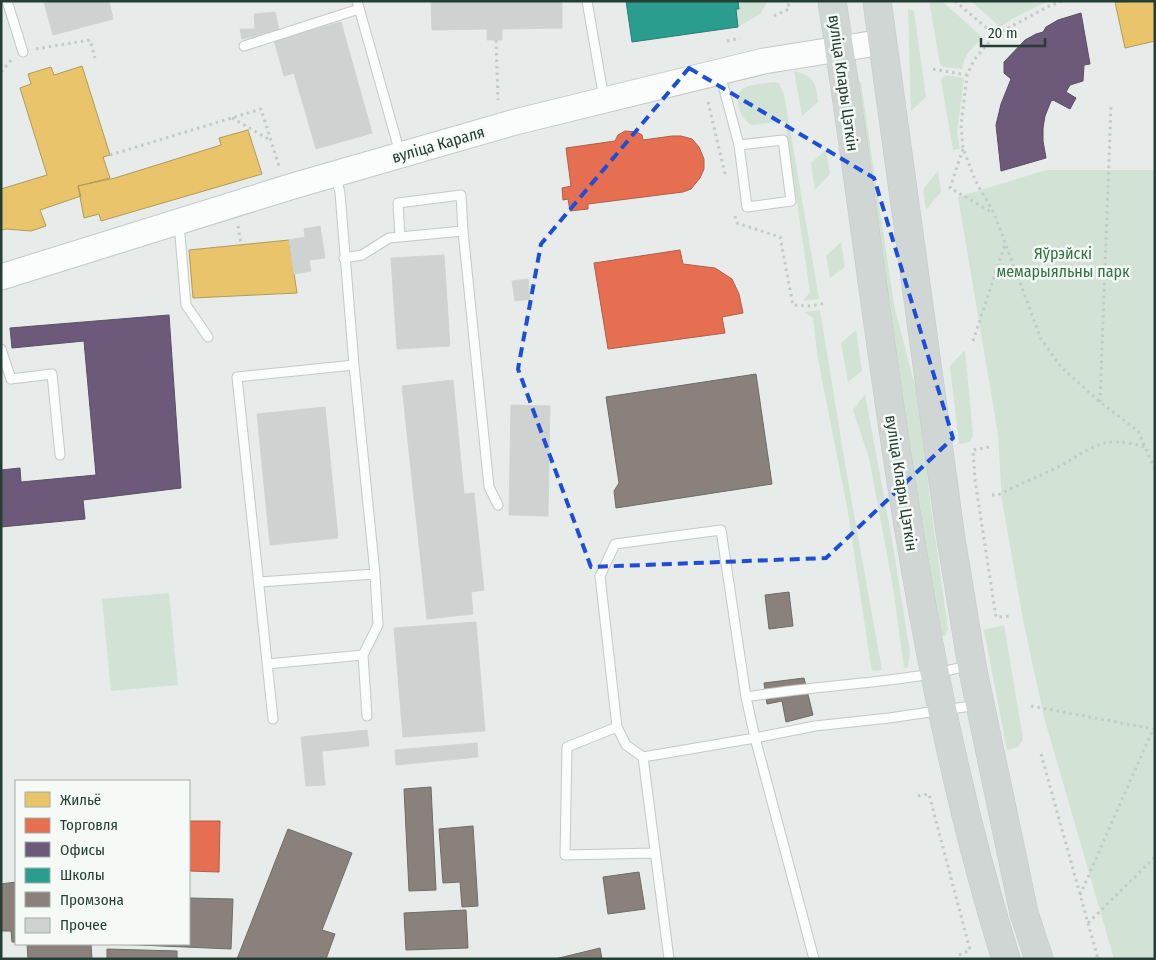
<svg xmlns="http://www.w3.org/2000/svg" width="1156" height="960" font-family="'Fira Sans Condensed',sans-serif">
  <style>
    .green { fill: #d2e3d5 }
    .homes { fill: #e9c46a; stroke: #ae9c5a }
    .shops { fill: #e76f51; stroke: #ad6048 }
    .offices { fill: #6d597a; stroke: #575165 }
    .schools { fill: #2a9d8f; stroke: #288074 }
    .industry { fill: #8a817c; stroke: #6c6d66 }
    .building { fill: #ced2d0; stroke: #d0d4d2 }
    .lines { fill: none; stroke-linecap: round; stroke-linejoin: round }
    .lane-casing { stroke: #c4c8c6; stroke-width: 11 }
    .secondary-casing { stroke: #c3c9c6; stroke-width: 27 }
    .primary-casing { stroke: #c2cac7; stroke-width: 29 }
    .path { stroke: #c2cbc6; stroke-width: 3; stroke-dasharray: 2.5 4; stroke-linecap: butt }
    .lane { stroke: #fbfcfc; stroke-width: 9 }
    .secondary { stroke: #fbfcfc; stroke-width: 25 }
    .primary { stroke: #d0d6d4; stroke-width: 28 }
    .marked { fill: none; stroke: #1d4ed8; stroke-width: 4; stroke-dasharray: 10 6; stroke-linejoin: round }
    .labels { text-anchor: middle; stroke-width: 5; stroke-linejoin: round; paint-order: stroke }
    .street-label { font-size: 16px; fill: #253e34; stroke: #f5faf7 }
    .park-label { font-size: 16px; fill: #327243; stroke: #f5faf7 }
  </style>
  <rect width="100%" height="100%" fill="#e7ebe9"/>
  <path class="green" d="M738,1H768L760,14L738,27L736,9H739Z
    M929,1H942L983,38C973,46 964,55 962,69L944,67L940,64Z
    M971,1H1048L1012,19L1000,27Z
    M908,9L914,11L926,97L911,111Z
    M794,71C814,76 816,82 818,102L802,116Z
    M945,75L964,78L957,132L960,149L953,150L941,80Z
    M855,77L861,83L894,305L911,371L919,397L930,501L948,629L945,636L941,635L939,631L916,488Z
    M774,82L779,83L784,94L819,299L803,301L810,292L785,121L751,125C745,121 743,117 740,110C729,83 757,85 774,82Z
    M826,150L830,174L815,190L811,163Z
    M1046,170H1155V959H1114L1044,717L1023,620L1002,500L998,434L958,197Z
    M938,171L941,192L926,210L923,189Z
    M841,242L845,267L830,278L826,256Z
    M820,310L845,464L882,670L873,671L871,667L848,512L818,359L813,318L804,312Z
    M856,330L862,371L848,382L841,343Z
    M965,350L973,435L970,442L959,444L950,366Z
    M865,394L893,546L910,653L908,667L904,668L893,587L869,458L853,410Z
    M169,593L178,685L111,691L102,599Z
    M1004,625L1023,739L1018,747L1007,750L984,630Z"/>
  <path class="homes" d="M1155,1V41L1125,48L1115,2Z
    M82,66L110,155L103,157L110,178L78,186L81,196L40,210L46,226L31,231L6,229L1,230V189L47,175L20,88L31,84L28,74L51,67L54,75Z
    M248,130L262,174L101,221L99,214L84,218L78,186L115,178L221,145L219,138Z
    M289,240L297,293L193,298L189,250Z"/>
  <path class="shops" d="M625,131L637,132L642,135L643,140L672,136H681L692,139L699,147L704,159V169L700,178L691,189L683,192L588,204V209L570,211L568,199L563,200L562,188L571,186L566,148L615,141L618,135Z
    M680,250L683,264L715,268L732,279L739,294L743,313L722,317L725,333L608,349L594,263Z
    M189,821H220L219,872L189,871Z"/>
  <path class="offices" d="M1081,13L1090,64L1084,65L1083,81L1070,85L1066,92L1076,98L1070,109L1053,100L1051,101L1045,116L1043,128V141L1046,158L1001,171L996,125L1001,104L1011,79L1004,73V62L1025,40L1036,34L1043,32L1046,27L1058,20Z
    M169,315L181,488L83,500L85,519L1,527V470L20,468L21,482L96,475L84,341L12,348L10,328Z"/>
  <path class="schools" d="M626,1H738L739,9H736L738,27L632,42Z"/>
  <path class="industry" d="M756,374L772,484L616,508L614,491L619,483L606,397Z
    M789,592L793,626L769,629L765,595Z
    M804,678L813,715L786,722L782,701L767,704L764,683Z
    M431,787L436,890L409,891L404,789Z
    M473,826L478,906L462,907L460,882L443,883L439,829Z
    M288,829L352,853L322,930L335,934L326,959H237Z
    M639,872L645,909L608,914L603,877Z
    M16,882V942H12L11,931H1V884Z
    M189,898L233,899L231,949L116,944H189Z
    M466,910L468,948L406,950L404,913Z
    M27,944H91L92,959H28Z
    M600,948L602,959H555Z
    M107,949L177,951V959H107Z"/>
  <path class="building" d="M109,1L113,19L53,35L44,2Z
    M431,1H562V28L502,29V40H487V29L432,30Z
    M275,12L279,30L242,39L240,29H255L254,14Z
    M341,22L372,133L316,149L294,73L284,76L274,40Z
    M320,226L325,258L309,260L311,271L294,274L289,240L305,237L304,229Z
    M444,255L450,346L397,349L391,258Z
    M528,279L530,299L515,301L512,281Z
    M453,380L464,494L474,493L484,590L471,592L473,614L427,619L402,386Z
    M511,405L550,406L548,516L509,515Z
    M325,407L338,538L270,545L257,414Z
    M476,622L485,731L403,737L394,628Z
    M367,730L369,746L322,751L325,785L306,786L301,737Z
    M477,743L478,757L396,765L395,750Z"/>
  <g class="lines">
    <defs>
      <path id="lane" d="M7,1L23,52
        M357,1L400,153
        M587,1L604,99
        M244,46L359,9
        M720,74L739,145L747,207L791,201L783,140L739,145
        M179,224L186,305L208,337
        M400,237L398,203L461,195L463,231
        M344,258L362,255L389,238L463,231L489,487L498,505
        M1,349L11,379L52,374L60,455
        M259,582L375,574L354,365L340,193L336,176
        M267,664L363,655
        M746,697C801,688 856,685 911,677C930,675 949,670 968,666
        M367,716L363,655L378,625L375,574
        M273,719L237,377L354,365
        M617,727L567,747L565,855L655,853
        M643,757L755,738L815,726L889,718L978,705
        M669,959L643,757L626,745L617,727L600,576L615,544L721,530L746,697L755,738L814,959"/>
      <path id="secondary" d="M1,277L293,186L515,122L764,61L883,42"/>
      <path id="primary" d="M832,1C882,321 909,648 1006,959
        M877,1L951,539L972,666L1024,913L1039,959"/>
    </defs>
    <use href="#lane" class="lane-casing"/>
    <use href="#secondary" class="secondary-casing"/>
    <use href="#primary" class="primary-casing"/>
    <path class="path" d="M955,1L995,35
      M1062,1L1051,5L995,35L974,60L967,75L961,125L963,148L975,180L994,213L1041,339L1061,367L1100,402L1138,431L1155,470
      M774,16L789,9L788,1
      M496,40L498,100
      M727,41L740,38
      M36,49L90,40L95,58
      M933,69L967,75
      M1,72L12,59
      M708,102L726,178
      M232,118L270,140
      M963,149L950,188L993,213
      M110,155L261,109L279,166
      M735,216L737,223L780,237L793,305L810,306L827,303
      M238,226L241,244
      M973,341L1005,244
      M1100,402L1111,105
      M989,447L973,450L975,480L996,617L1012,616
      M992,495H998C1018,485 1038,477 1058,467C1094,448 1100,434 1145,447
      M1031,706L1154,729
      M1041,754L1098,959
      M918,796L929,794L970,950L959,955
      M1080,895L1153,729
      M1088,923L1155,857"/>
    <use href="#lane" class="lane"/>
    <use href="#secondary" class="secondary"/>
    <use href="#primary" class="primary"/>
  </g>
  <path class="marked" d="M689,68L874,178L953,438L826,558L591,567L518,369L541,244Z"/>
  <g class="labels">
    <g class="street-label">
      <text transform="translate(844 83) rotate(82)" y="6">вуліца Клары Цэткін</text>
      <text transform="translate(438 144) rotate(-16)" y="6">вуліца Караля</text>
      <text transform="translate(902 483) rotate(81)" y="6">вуліца Клары Цэткін</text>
    </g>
    <g class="park-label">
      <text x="1063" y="259">Яўрэйскі<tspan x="1063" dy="18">мемарыяльны парк</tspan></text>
    </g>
  </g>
  <rect width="1156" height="960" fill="none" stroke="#253e34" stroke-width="5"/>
  <rect x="15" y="780" width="175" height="165" fill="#f5faf7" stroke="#a2afa9"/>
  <rect x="25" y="792" width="25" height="15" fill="#e9c46a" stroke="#a2afa9"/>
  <text x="60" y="805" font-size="15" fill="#253e34">Жильё</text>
  <rect x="25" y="818" width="25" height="15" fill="#e76f51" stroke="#a2afa9"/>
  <text x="60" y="830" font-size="15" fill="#253e34">Торговля</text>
  <rect x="25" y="842" width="25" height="15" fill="#6d597a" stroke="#a2afa9"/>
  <text x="60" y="855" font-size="15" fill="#253e34">Офисы</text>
  <rect x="25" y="868" width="25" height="15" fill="#2a9d8f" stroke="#a2afa9"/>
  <text x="60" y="880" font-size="15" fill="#253e34">Школы</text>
  <rect x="25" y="892" width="25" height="15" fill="#8a817c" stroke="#a2afa9"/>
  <text x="60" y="905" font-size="15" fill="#253e34">Промзона</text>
  <rect x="25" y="918" width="25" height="15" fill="#ced2d0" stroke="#a2afa9"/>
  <text x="60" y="930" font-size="15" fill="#253e34">Прочее</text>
  <path d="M981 38v8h64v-8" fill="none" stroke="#253e34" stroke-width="2.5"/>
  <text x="988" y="38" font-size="15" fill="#253e34" stroke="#f5faf7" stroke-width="4" paint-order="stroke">20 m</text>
</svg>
